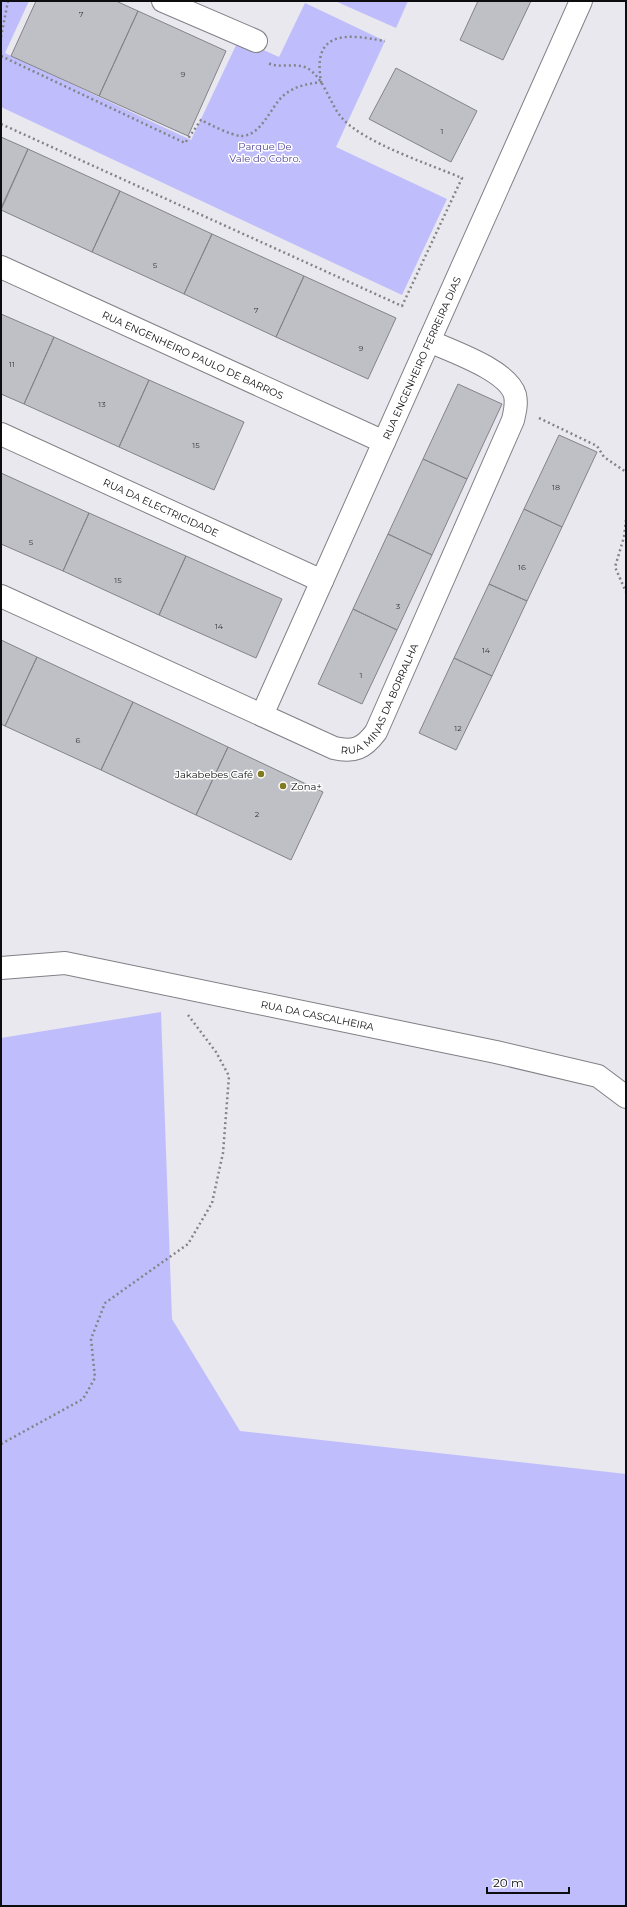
<svg xmlns="http://www.w3.org/2000/svg" width="627" height="1907" font-family="Montserrat,sans-serif">
  <style>
    .green { fill: #bfbdfc }
    .building { fill: #bfc0c6; stroke: #838389 }
    .lines { fill: none; stroke-linecap: round; stroke-linejoin: round }
    .street-casing { stroke: #808086; stroke-width: 24 }
    .path { stroke: #848488; stroke-width: 2.5; stroke-dasharray: 2 3; stroke-linecap: butt }
    .street { stroke: #fff; stroke-width: 22 }
    .poi-dot { fill: #807a20; stroke: #fff; stroke-width: 1.5 }
    .labels { text-anchor: middle; stroke-width: 3; stroke-linejoin: round; paint-order: stroke }
    .number-label { font-size: 8px; fill: #3a3a3d }
    .park-label { font-size: 10px; fill: #504697; stroke: #fff }
    .street-label { font-size: 10px; fill: #0d0d0f; stroke: #fff }
    .poi-label { font-size: 10px; fill: #0d0d0f; stroke: #fff; text-anchor: end }
  </style>
  <rect width="100%" height="100%" fill="#e8e8ee"/>
  <path class="green" d="M1,1H29L5,53L191,140L239,39L279,57L305,3L385,41L336,147L447,199L402,295L1,107Z
    M335,1H408L396,28Z
    M161,1012L172,1319L240,1431L626,1474V1906H1V1038Z"/>
  <path class="building" d="M36,1H116L138,11L99,96L11,56Z
    M478,1H531L503,60L460,40Z
    M138,11L226,51L188,136L99,96Z
    M396,68L477,111L451,162L369,119Z
    M1,137L28,149L1,208Z
    M28,149L120,191L92,252L1,210Z
    M120,191L212,234L184,294L92,252Z
    M212,234L304,276L276,337L184,294Z
    M304,276L396,318L368,379L276,337Z
    M1,314L54,337L24,404L1,394Z
    M54,337L149,380L119,447L24,404Z
    M149,380L244,422L214,490L119,447Z
    M458,384L502,404L467,479L423,459Z
    M559,435L597,452L562,527L524,509Z
    M423,459L467,479L432,555L388,534Z
    M1,473L89,513L63,571L1,544Z
    M524,509L562,527L527,601L489,584Z
    M89,513L186,556L159,615L63,571Z
    M388,534L432,555L397,630L353,609Z
    M186,556L282,599L256,658L159,615Z
    M489,584L527,601L492,676L454,658Z
    M353,609L397,630L362,704L318,684Z
    M1,640L37,657L5,726L1,724Z
    M37,657L133,702L101,770L5,726Z
    M454,658L492,676L456,750L419,733Z
    M133,702L228,747L196,815L101,770Z
    M228,747L323,792L291,860L196,815Z"/>
  <g class="lines">
    <defs>
      <g id="street">
        <path d="M163,1L256,41"/>
        <path id="s1" d="M1,267L384,442"/>
        <path id="s2" d="M1,434L322,581"/>
        <path id="s3" d="M1,596L334,748C354,753 364,748 376,732L513,420C515,411 517,404 515,395C508,370 451,351 429,341"/>
        <path id="s4" d="M262,715L581,1"/>
        <path id="s5" d="M1,968L65,963L496,1052L598,1076L626,1097"/>
      </g>
    </defs>
    <use href="#street" class="street-casing"/>
    <path class="path" d="M1,37L8,1
      M1,56L185,143L201,120C211,125 230,135 241,136C262,136 270,107 284,95C295,86 307,84 321,82C320,75 319,67 320,60C324,27 364,38 385,41
      M1,124L402,306L462,178C429,164 364,143 342,118C330,105 324,77 307,68C295,62 280,69 268,63
      M539,418L597,446L604,457L626,472
      M626,520L624,537L615,567L626,592
      M1,1444L83,1399L95,1378L91,1339L105,1303L188,1244L212,1203L223,1153L229,1076L216,1052L188,1015"/>
    <use href="#street" class="street"/>
  </g>
  <g class="poi-dot">
    <circle cx="261" cy="774" r="4"/>
    <circle cx="283" cy="786" r="4"/>
  </g>
  <g class="labels">
    <g class="number-label">
      <text x="81" y="17">7</text>
      <text x="183" y="77">9</text>
      <text x="442" y="134">1</text>
      <text x="155" y="268">5</text>
      <text x="256" y="313">7</text>
      <text x="361" y="351">9</text>
      <text x="12" y="367">11</text>
      <text x="102" y="407">13</text>
      <text x="196" y="448">15</text>
      <text x="556" y="490">18</text>
      <text x="31" y="545">5</text>
      <text x="522" y="570">16</text>
      <text x="118" y="583">15</text>
      <text x="398" y="609">3</text>
      <text x="219" y="629">14</text>
      <text x="486" y="653">14</text>
      <text x="361" y="678">1</text>
      <text x="458" y="731">12</text>
      <text x="78" y="743">6</text>
      <text x="257" y="817">2</text>
    </g>
    <g class="park-label">
      <text x="265" y="150">Parque De<tspan x="265" dy="12">Vale do Cobro.</tspan></text>
    </g>
    <g class="street-label">
      <text dy="4" stroke="none"><textPath href="#s1" startOffset="211">RUA ENGENHEIRO PAULO DE BARROS</textPath></text>
      <text dy="4" stroke="none"><textPath href="#s4" startOffset="391">RUA ENGENHEIRO FERREIRA DIAS</textPath></text>
      <text dy="4" stroke="none"><textPath href="#s2" startOffset="176">RUA DA ELECTRICIDADE</textPath></text>
      <text dy="4" stroke="none"><textPath href="#s3" startOffset="442">RUA MINAS DA BORRALHA</textPath></text>
      <text dy="4" stroke="none"><textPath href="#s5" startOffset="322">RUA DA CASCALHEIRA</textPath></text>
    </g>
    <g class="poi-label">
      <text x="253" y="778">Jakabebes Café</text>
      <text x="291" y="790" text-anchor="start">Zona+</text>
    </g>
  </g>
  <rect width="627" height="1907" fill="none" stroke="#0d0d0f" stroke-width="4"/>
  <path d="M487 1887v6h82v-6" fill="none" stroke="#0d0d0f" stroke-width="2"/>
  <text x="493" y="1887" font-size="12" fill="#0d0d0f" stroke="#ffffff" stroke-width="3" paint-order="stroke">20 m</text>
</svg>
